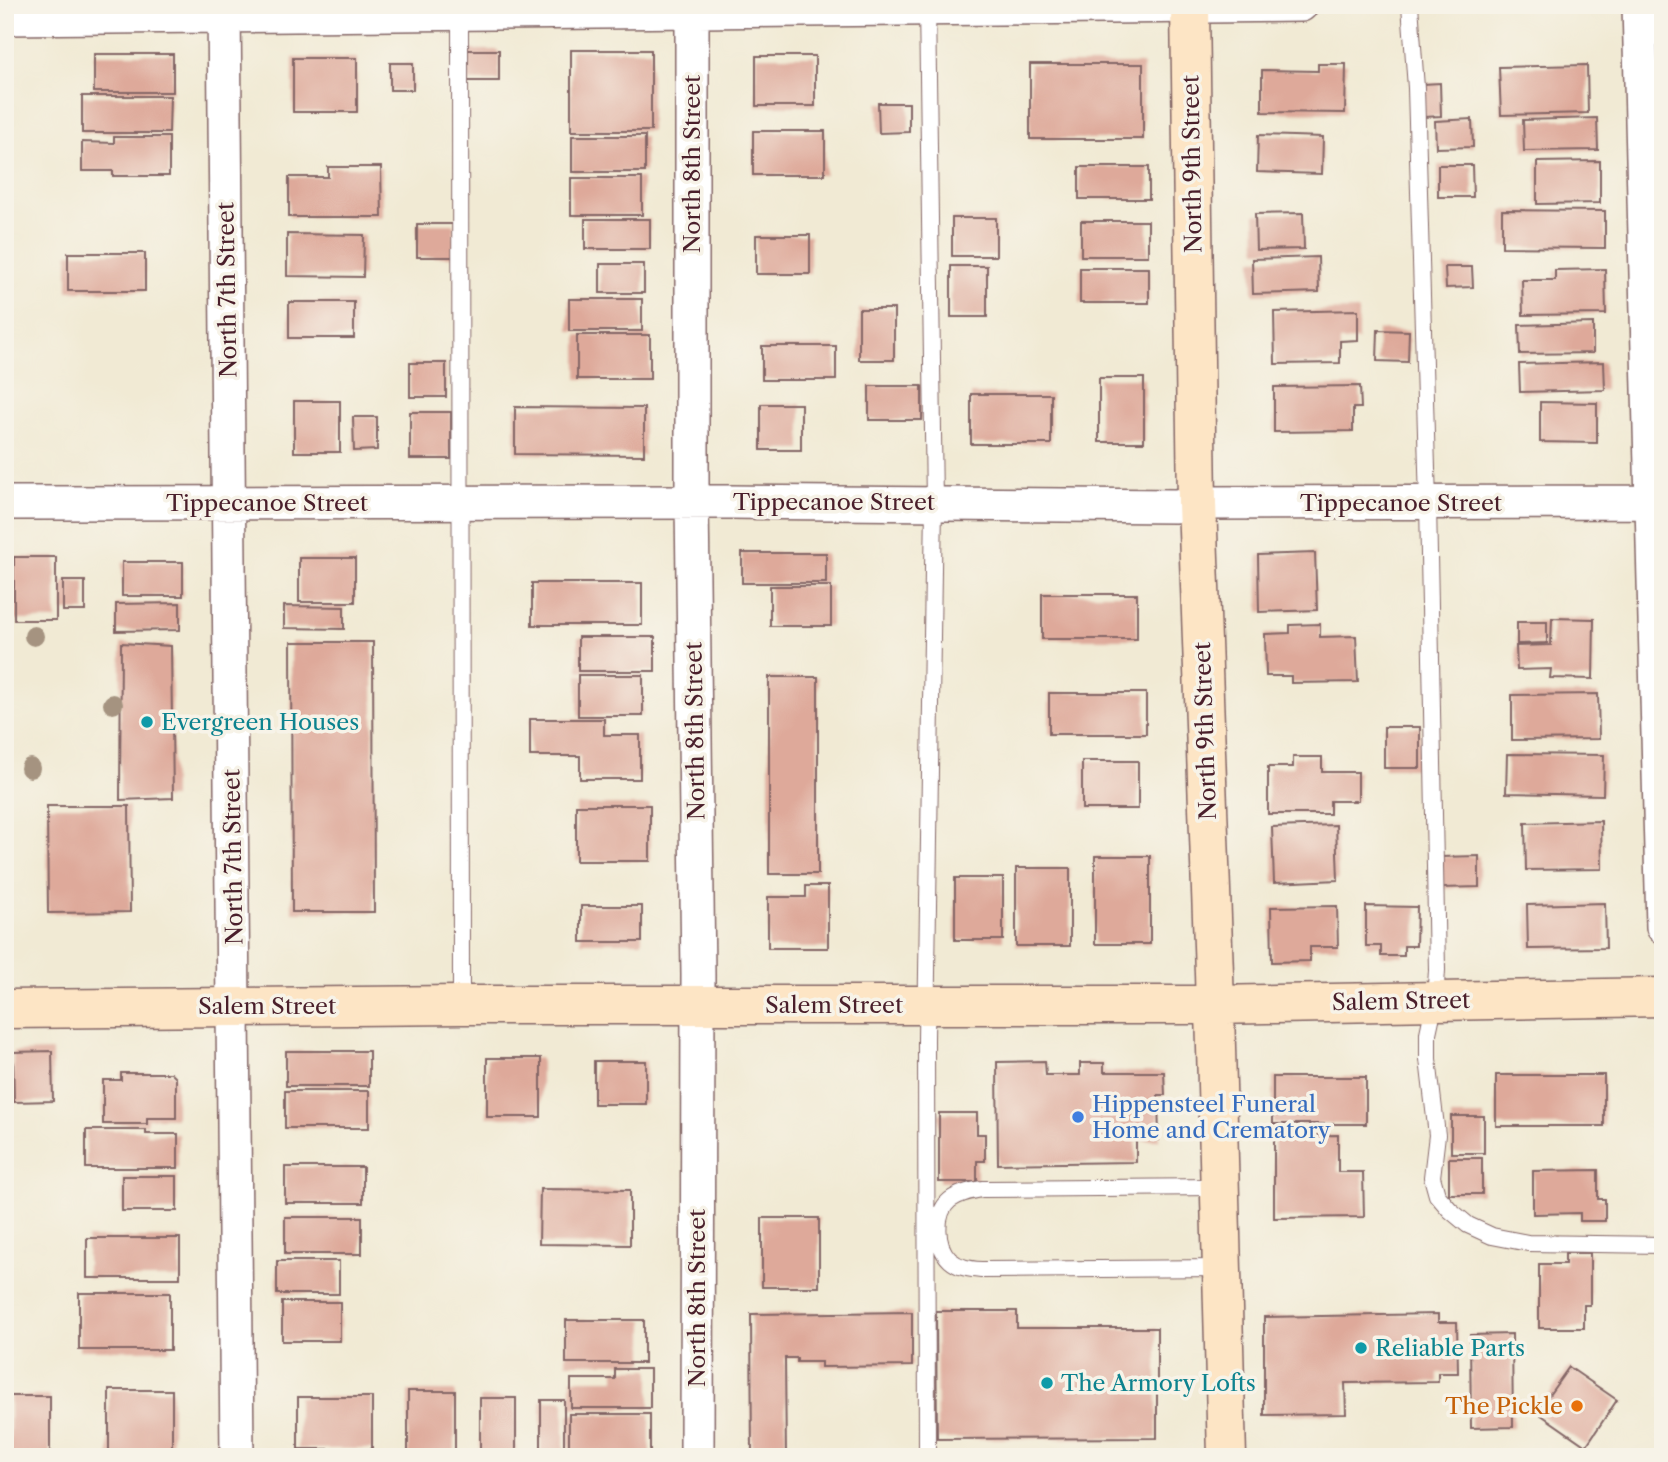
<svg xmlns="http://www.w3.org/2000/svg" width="1668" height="1462" font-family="'Libre Caslon Text',serif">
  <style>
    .building { fill: #dea99a }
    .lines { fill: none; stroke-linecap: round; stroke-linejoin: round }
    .lane-casing { stroke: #846666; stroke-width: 18 }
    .street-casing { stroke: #846666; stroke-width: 36 }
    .secondary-casing { stroke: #846666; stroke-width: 41 }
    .lane { stroke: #fff; stroke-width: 16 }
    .street { stroke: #fff; stroke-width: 33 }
    .secondary { stroke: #fde5c5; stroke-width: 38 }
    .tree { fill: #a59380 }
    .culture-dot { fill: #0f9aa8; stroke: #f7f3e8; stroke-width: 2.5 }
    .shop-dot { fill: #3f7fe0; stroke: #f7f3e8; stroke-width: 2.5 }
    .food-dot { fill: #e8710a; stroke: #f7f3e8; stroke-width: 2.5 }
    .labels { text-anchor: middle; stroke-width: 7; stroke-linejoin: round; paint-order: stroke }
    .street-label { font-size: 23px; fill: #4a1f2b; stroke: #f7f3e8 }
    .culture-label { font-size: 23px; fill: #0d838f; stroke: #f7f3e8; text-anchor: start }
    .shop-label { font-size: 23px; fill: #366cbe; stroke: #f7f3e8; text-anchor: start }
    .food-label { font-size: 23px; fill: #c56008; stroke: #f7f3e8; text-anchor: end }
  </style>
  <rect width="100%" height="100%" fill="#f7f3e8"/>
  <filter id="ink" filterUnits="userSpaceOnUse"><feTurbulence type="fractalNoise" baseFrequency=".0143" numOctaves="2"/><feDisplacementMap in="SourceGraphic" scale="14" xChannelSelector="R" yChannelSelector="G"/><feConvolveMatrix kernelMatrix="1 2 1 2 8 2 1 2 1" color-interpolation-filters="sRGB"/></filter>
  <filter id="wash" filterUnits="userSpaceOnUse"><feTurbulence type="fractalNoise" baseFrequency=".00686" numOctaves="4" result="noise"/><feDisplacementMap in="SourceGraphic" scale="28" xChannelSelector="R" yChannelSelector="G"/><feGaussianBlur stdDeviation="1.57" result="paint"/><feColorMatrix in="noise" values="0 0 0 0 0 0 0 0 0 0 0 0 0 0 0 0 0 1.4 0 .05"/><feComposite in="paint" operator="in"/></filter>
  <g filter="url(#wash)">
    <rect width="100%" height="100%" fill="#f1ead4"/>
    <g id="blocks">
      <path class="building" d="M468,50H499V81H468Z
        M571,50H651V131H571Z
        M94,54H173V92H94Z
        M756,56H815V106H756Z
        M293,58H357V112H293Z
        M390,63H413V90H390Z
        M1030,64H1143V139H1030Z
        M1318,64H1346L1345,113L1262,112V70L1318,71Z
        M1587,65L1588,113L1501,115L1499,67Z
        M1440,83L1441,116L1424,117L1423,84Z
        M82,96H170L169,133H82Z
        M878,103H909V132L879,133Z
        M1597,118L1598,150L1524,151L1523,120Z
        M1472,119L1473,147L1436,148L1435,121Z
        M753,131H825V175H753Z
        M1258,135L1323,137L1322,174L1257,172Z
        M572,136H645V172H572Z
        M114,137H169V176H113V171H82V142L114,143Z
        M1600,161V203L1537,204V162Z
        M1438,165H1472L1473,197H1438Z
        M328,167H381L382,217H289V177H328Z
        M1079,167H1149V199H1079Z
        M571,178H642V215H571Z
        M1502,210L1605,211V248L1502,247Z
        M1303,213L1304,249L1256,250L1255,214Z
        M952,218H996V256H952Z
        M585,219H650V249H585Z
        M1081,221H1148V256H1081Z
        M417,224H454V257H417Z
        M287,234L364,235L363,277L287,276Z
        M756,235H810V274H756Z
        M68,253H145V291H68Z
        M1318,257L1319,292L1253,294L1252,259Z
        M600,264H644V293H600Z
        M951,266H987V317H951Z
        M1445,267H1472L1473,287L1446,288Z
        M1080,268H1149V303H1080Z
        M1605,269L1606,314L1523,315L1522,280H1555V270Z
        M569,299H642V331H569Z
        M289,302H354V338H289Z
        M859,309H894V360H859Z
        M1358,310V340L1340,341V363L1275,364L1274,312Z
        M1593,323V353L1520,354L1519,325Z
        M1378,330L1409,331L1408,362L1377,361Z
        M577,335H650V379H577Z
        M762,346H836V380H762Z
        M1604,362L1605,390L1520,392L1519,364Z
        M410,363H446V397H410Z
        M1099,378H1144V442H1099Z
        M869,386H922V420H869Z
        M1360,386L1361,408H1353V431L1274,432V387Z
        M971,394H1051V444H971Z
        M294,401H340V452H294Z
        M1540,402L1597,403V443L1540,442Z
        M761,404H801V450H761Z
        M515,407L644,408V455L515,454Z
        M410,412H451V459H410Z
        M353,417H377V450L354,451Z
        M742,553H826V583H742Z
        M1315,553L1317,610L1259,612L1258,555Z
        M14,557H56V620H14Z
        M299,558H355V602H299Z
        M122,562H183V596H122Z
        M63,581H85V611H63Z
        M532,583H642V625H532Z
        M770,586H831V626H770Z
        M1042,594H1137V639H1042Z
        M180,603V630L116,631V604Z
        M284,606L344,607V629L284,628Z
        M1552,618L1594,619L1593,679L1550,678L1551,669L1517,670L1516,646L1551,645Z
        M1517,622H1547V643L1517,644Z
        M1320,624V637L1356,636L1358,682L1291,683V676H1266L1265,634L1290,633V625Z
        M578,637H655V671H578Z
        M291,642H373L374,912H292Z
        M121,643L171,646L173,798L120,800Z
        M578,675H643V716H578Z
        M769,677H818V874H769Z
        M1049,693H1146V734H1049Z
        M1598,694L1599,739L1512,740V695Z
        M530,719H604V735H640V779H580V756H530Z
        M1384,727H1420V768H1384Z
        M1507,754L1604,755L1603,795L1506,793Z
        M1293,757H1322V772H1358V801H1330V814H1268V767H1293Z
        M1082,761H1138V809H1082Z
        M576,805H650V861H576Z
        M47,806H129L130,912L48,913Z
        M1601,821L1602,869L1526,870L1525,823Z
        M1336,825L1338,880L1274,883L1272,827Z
        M1095,856H1150V944H1095Z
        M1479,856V887L1441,888L1440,857Z
        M1016,868H1070V946H1016Z
        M955,878H1003V940H955Z
        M806,886H828V948H768V897H806Z
        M1605,903L1606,948L1528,949L1527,905Z
        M581,906H642V942H581Z
        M1337,906L1338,947H1310V961L1272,962L1271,907Z
        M1366,906L1417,907L1416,946H1404V956H1381V946H1366Z
        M52,1051L53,1101L14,1102L13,1052Z
        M286,1051H369V1086H286Z
        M487,1058H541V1117H487Z
        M594,1061H646V1104H594Z
        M1045,1061L1046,1075H1080V1063H1104V1072H1164L1165,1095H1158L1159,1140H1136V1162L998,1164L997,1062Z
        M121,1073H171L176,1078V1118H147V1124H103V1080H121Z
        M1496,1075H1604V1126H1496Z
        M1273,1077H1366V1124H1273Z
        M285,1091H369V1128H285Z
        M939,1113H977V1134H985V1161H977V1182H939Z
        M1451,1116H1484V1153H1451Z
        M86,1130H146V1134H178V1168H86Z
        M1338,1135V1172H1363L1364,1217L1274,1218V1136Z
        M1449,1158H1482V1194H1449Z
        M285,1167H363V1203H285Z
        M1598,1170V1199H1605V1221H1580V1213L1533,1214V1171Z
        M122,1176H177V1211H122Z
        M540,1189L630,1190V1245L539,1244Z
        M285,1217H362V1254H285Z
        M762,1218H819V1287H762Z
        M87,1238H180V1278H87Z
        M1565,1253H1590V1305H1584V1328H1539V1264H1565Z
        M277,1261H339V1294H277Z
        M79,1293H170V1350H79Z
        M282,1302H340V1341H282Z
        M936,1311H1017V1328H1157V1438L937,1439Z
        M912,1312V1366L821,1367V1362H797V1358H785L786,1457H752L751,1314Z
        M1438,1314V1322H1457L1458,1373H1438V1382L1345,1383L1346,1414L1264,1415V1317Z
        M566,1320H644V1363H566Z
        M1512,1334L1513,1427L1471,1428L1470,1335Z
        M1569,1367L1617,1400L1586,1446L1537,1412Z
        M615,1369H650V1408H571V1379H615Z
        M109,1390H172V1457H109Z
        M408,1391H455V1455H408Z
        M10,1396H50V1457H10Z
        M298,1397H372V1449H298Z
        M480,1398H516V1455H480Z
        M541,1400H564V1456H541Z
        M569,1414H650V1457H569Z"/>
    </g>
  </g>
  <g filter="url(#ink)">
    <use href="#blocks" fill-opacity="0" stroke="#846666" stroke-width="2"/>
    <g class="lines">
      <defs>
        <path id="lane" d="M1410,5L1416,88L1428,503L1437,970L1435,1001L1428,1033V1059L1437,1135L1432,1177L1437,1195L1450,1210L1468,1225L1492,1236L1528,1243L1663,1245
          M460,11L461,1005
          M1219,1187L982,1189C971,1191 959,1193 950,1200C934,1213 935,1246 950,1260C959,1268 970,1269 981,1270L1222,1268
          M927,1457L926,1040L934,503L927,5"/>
        <path id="street" d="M224,5L237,1457
          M692,5V502L698,975L697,1457
          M1639,5L1663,927
          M5,18L1301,5
          M5,503L730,502L1175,506L1197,503L1663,502"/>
        <path id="secondary" d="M1190,5L1197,503L1214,973L1227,1457
          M5,1009L461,1005H1213L1663,997"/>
      </defs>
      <use href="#lane" class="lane-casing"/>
      <use href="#street" class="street-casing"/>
      <use href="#secondary" class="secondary-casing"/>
      <use href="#lane" class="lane"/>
      <use href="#street" class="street"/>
      <use href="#secondary" class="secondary"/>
    </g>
    <g class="tree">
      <circle cx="34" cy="636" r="10"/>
      <circle cx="113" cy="704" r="10"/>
      <circle cx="30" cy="768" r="10"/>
    </g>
  </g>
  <g class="culture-dot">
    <circle cx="147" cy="722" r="7"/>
    <circle cx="1361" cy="1348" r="7"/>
    <circle cx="1047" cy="1383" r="7"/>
  </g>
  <circle class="shop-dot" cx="1078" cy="1117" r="7"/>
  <circle class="food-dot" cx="1577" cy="1406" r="7"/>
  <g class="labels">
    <g class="street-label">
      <text transform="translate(692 164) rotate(-90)" y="8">North 8th Street</text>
      <text transform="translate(1192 164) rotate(-91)" y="8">North 9th Street</text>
      <text transform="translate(227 290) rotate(-91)" y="8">North 7th Street</text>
      <text x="834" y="510">Tippecanoe Street</text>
      <text x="267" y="511">Tippecanoe Street</text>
      <text x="1401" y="511">Tippecanoe Street</text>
      <text transform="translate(695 731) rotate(-91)" y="8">North 8th Street</text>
      <text transform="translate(1205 731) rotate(-92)" y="8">North 9th Street</text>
      <text transform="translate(233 857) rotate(-91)" y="8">North 7th Street</text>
      <text transform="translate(1401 1001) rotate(-1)" y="8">Salem Street</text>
      <text x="834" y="1013">Salem Street</text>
      <text x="267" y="1014">Salem Street</text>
      <text transform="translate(697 1298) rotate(-90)" y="8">North 8th Street</text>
    </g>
    <g class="culture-label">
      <text x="161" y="730">Evergreen Houses</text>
      <text x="1375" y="1356">Reliable Parts</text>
      <text x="1061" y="1391">The Armory Lofts</text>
    </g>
    <g class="shop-label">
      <text x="1092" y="1112">Hippensteel Funeral<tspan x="1092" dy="26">Home and Crematory</tspan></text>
    </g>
    <g class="food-label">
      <text x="1563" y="1414">The Pickle</text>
    </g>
  </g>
  <rect width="1668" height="1462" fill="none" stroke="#f7f3e8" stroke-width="28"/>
</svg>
